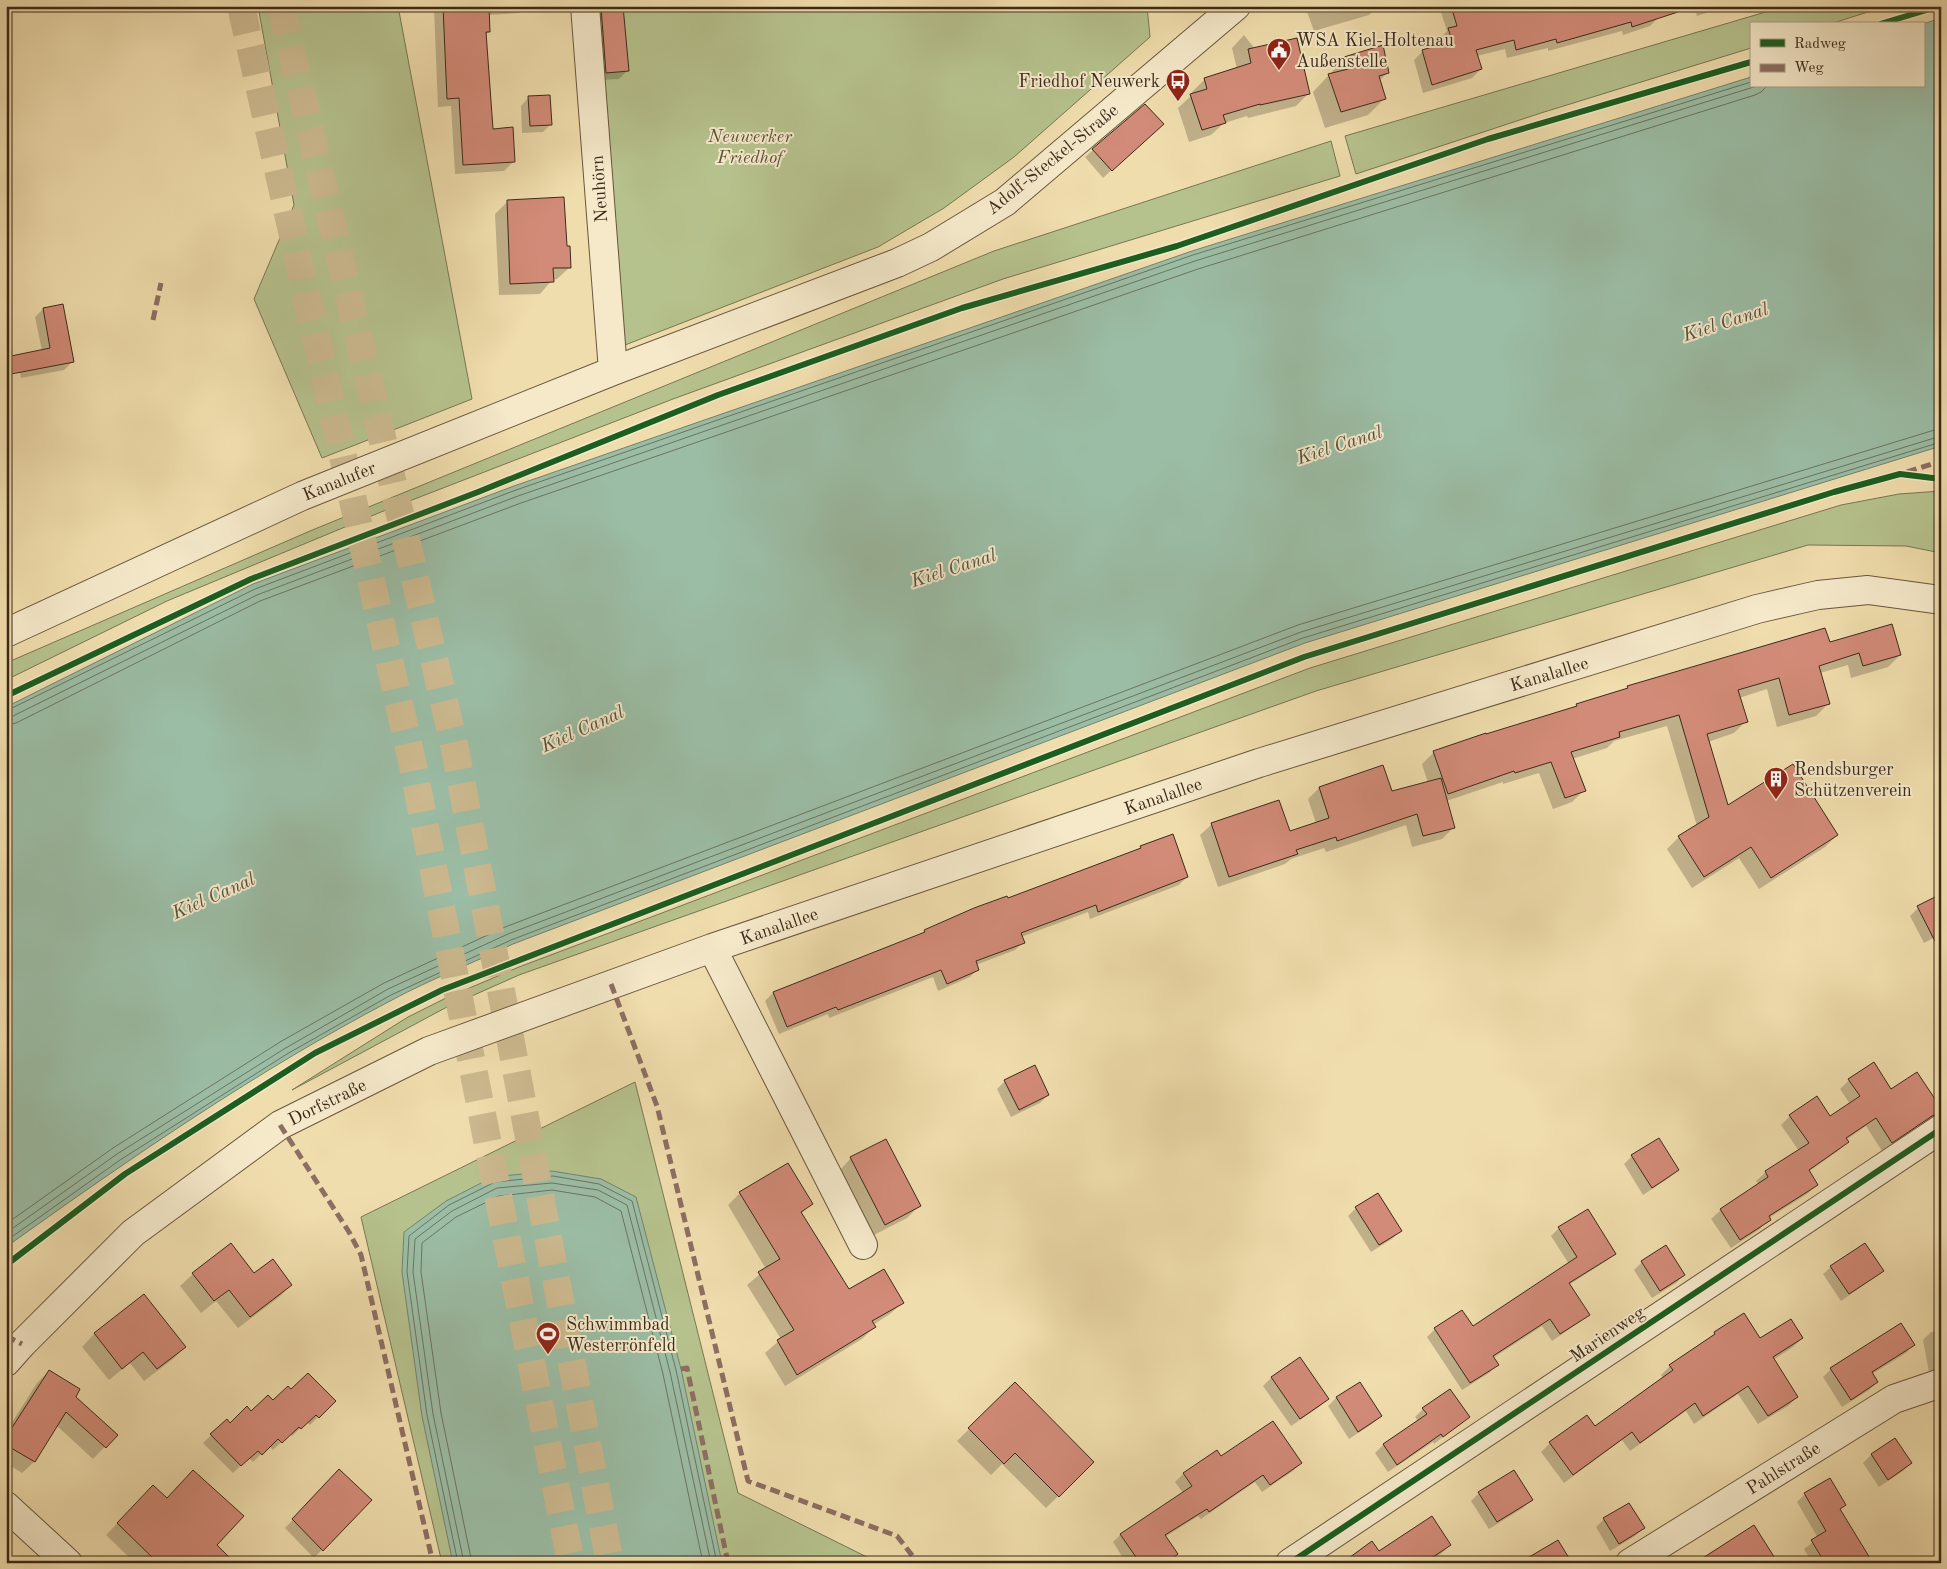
<svg xmlns="http://www.w3.org/2000/svg" width="1947" height="1569" font-family="'Old Standard TT',serif">
  <style>
    .green { fill: #b6c28d; stroke: #797653 }
    .water { fill: #9bbda5; stroke: #75826d }
    .shadow { fill: #0003 }
    .lines { fill: none; stroke-linecap: round; stroke-linejoin: round }
    .shore { stroke: #6c745f; stroke-width: 1 }
    .building { fill: #d28b78; stroke: #3c2a19 }
    .highway-tunnel { stroke: #ccb98f; stroke-width: 28; stroke-dasharray: 28 14; stroke-linecap: butt }
    .minor-casing { stroke: #69573e; stroke-width: 30 }
    .minor { stroke: #f5e9ca; stroke-width: 28 }
    .quiet { stroke: #8d6e63; stroke-width: 5; stroke-dasharray: 10 5; stroke-linecap: butt }
    .cycleway-casing { stroke: #f5e9ca; stroke-width: 9 }
    .cycleway { stroke: #1b5e20; stroke-width: 6 }
    .labels { text-anchor: middle; stroke-width: 4; stroke-linejoin: round; paint-order: stroke }
    .poi-label { font-size: 18px; fill: #3c2a19; stroke: #f5e9ca; text-anchor: start }
    .park-label { font-size: 18px; font-style: italic; fill: #5a5036; stroke: #f5e9ca }
    .street-label { font-size: 18px; fill: #3c2a19; stroke: #f5e9ca }
    .water-label { font-size: 19px; font-style: italic; fill: #544f3c; stroke: #f5e9ca }
  </style>
  <rect width="100%" height="100%" fill="#f0ddad"/>
  <filter id="stains"><feTurbulence type="fractalNoise" baseFrequency=".004" numOctaves="4"/><feColorMatrix values="0 0 0 0 .2 0 0 0 0 .09 0 0 0 0 .02 0 0 0 .5 -.17"/></filter>
  <radialGradient id="worn" r=".72"><stop offset=".6" stop-color="#630" stop-opacity="0"/><stop offset="1" stop-color="#630" stop-opacity=".3"/></radialGradient>
  <path class="green" d="M258,6H398L472,399L322,458L254,299L294,205Z
    M599,6H1147L1150,37L1014,157L944,208L878,247L625,345Z
    M1786,6H1887L1830,24H1751V48L1541,113L1356,174L1345,136Z
    M1331,141L1340,176L1003,279L673,399L381,512L167,601L6,680V663L310,531L994,251Z
    M1941,491V553L1906,546L1808,545L1316,691L519,975L447,1007L292,1090L408,1017L446,998L519,967L1310,668L1841,505L1899,494Z
    M635,1082L738,1493L879,1563H442L361,1217Z"/>
  <path class="water" d="M1941,18V446L1305,643L513,944C473,963 431,979 392,1000C258,1070 129,1159 6,1247V707L253,584L514,486L1192,251L1751,77V86H1923V24Z
    M552,1171L601,1179L636,1197L681,1369L722,1563H453L422,1416L402,1272L404,1232L446,1201L493,1177Z"/>
  <path class="shadow" d="M437,6H528L520,13L488,15L489,31L485,36L492,130L513,162L504,171L455,174L451,106L438,107L434,9Z
    M1165,6H1177L1170,12Z
    M1305,6H1378L1369,15L1314,31Z
    M1439,6H1656L1659,17L1650,26L1623,35L1622,31L1548,51V48L1507,58L1505,49L1477,56L1481,69L1472,78L1423,93L1414,60L1423,51L1442,45L1440,38L1447,31Z
    M1693,6H1727L1697,16Z
    M601,9L627,71L619,79L598,80L593,17Z
    M1244,35L1259,54L1309,93L1296,106L1248,118L1247,116L1224,123L1211,135L1189,142L1178,108L1192,95V92L1205,79L1237,69L1232,48Z
    M1345,58L1388,72L1379,81L1384,99L1368,115L1325,128L1313,92Z
    M529,97L551,124L543,132L522,133L521,106Z
    M1154,132L1103,178L1085,157L1093,150Z
    M507,202L566,247L570,267L557,279L552,280L540,294L499,295L495,214Z
    M43,309L72,362L64,370L21,378L18,362L42,351L35,317Z
    M6,402L12,436L6,442Z
    M1829,643L1900,655L1888,667L1851,678L1848,665L1820,673L1828,704L1816,716L1777,727L1767,689L1739,698L1746,721L1734,733L1708,742L1728,807L1837,835L1825,847L1759,889L1739,858L1692,888L1667,849L1679,837L1697,826L1667,726L1614,741L1607,748L1572,759L1584,790L1572,802L1553,809L1539,773L1503,784V782L1446,801L1453,828L1442,839L1412,847L1406,825L1326,852L1324,848L1291,859L1285,864L1218,887L1200,835L1212,824L1289,832L1316,823L1308,799L1319,788L1383,766L1392,793L1428,783L1422,764L1434,752L1573,708L1577,705L1625,690L1628,687Z
    M1141,847L1187,877L1179,885L1090,919L1088,912L1021,937L1023,942L1015,950L976,965L978,969L970,977L938,991L933,977L829,1018L828,1014L779,1034L765,1001L773,993L921,935L925,931L974,909L1007,900L1137,851Z
    M1941,896V934L1924,943L1910,916L1918,908Z
    M1849,1080L1891,1090L1941,1110V1117L1922,1125L1882,1151L1866,1126L1846,1140L1847,1142L1838,1151L1808,1172L1817,1185L1807,1194L1769,1218L1760,1229L1731,1248L1711,1219L1721,1210L1759,1185L1756,1181L1766,1172L1799,1151L1781,1125L1790,1116L1830,1117L1850,1104L1840,1089Z
    M1005,1081L1048,1095L1040,1103L1011,1117L997,1089Z
    M1632,1156L1677,1170L1669,1178L1643,1195L1624,1164Z
    M851,1158L919,1206L907,1218L872,1236L839,1171Z
    M740,1193L811,1204L801,1214L849,1291L902,1303L890,1314L873,1325L874,1327L862,1339L785,1386L765,1353L781,1339L747,1285L766,1269L728,1205Z
    M1356,1208L1400,1231L1392,1239L1371,1252L1348,1216Z
    M1559,1228L1614,1254L1606,1261L1569,1285L1588,1314L1580,1322L1552,1341L1542,1326L1493,1358L1497,1365L1489,1373L1462,1390L1427,1337L1435,1329L1472,1327L1569,1264L1551,1236Z
    M1642,1262L1684,1275L1676,1283L1652,1298L1634,1270Z
    M1831,1267L1882,1270L1874,1278L1841,1301L1823,1274Z
    M193,1274L291,1285L279,1297L238,1328L216,1301L201,1313L180,1286Z
    M144,1295L185,1347L173,1359L144,1381L130,1363L109,1380L82,1347L94,1334Z
    M1744,1315L1760,1339L1802,1338L1793,1347L1773,1360L1797,1397L1788,1406L1758,1424L1738,1394L1694,1424L1686,1411L1630,1451L1622,1440L1564,1483L1541,1452L1550,1443L1595,1427L1663,1378L1661,1375L1670,1366L1707,1341L1715,1333Z
    M1941,1330V1370L1929,1372L1923,1340L1931,1332Z
    M1913,1345L1906,1353L1872,1374L1877,1382L1869,1390L1842,1407L1823,1377L1831,1369Z
    M1299,1359L1327,1399L1319,1407L1291,1426L1263,1386L1271,1378Z
    M49,1371L74,1397L116,1435L93,1459L56,1425L34,1462L22,1473L6,1463V1432L37,1383Z
    M1015,1384L1093,1462L1046,1508L1002,1464L991,1475L957,1441Z
    M1359,1384L1380,1416L1372,1424L1349,1439L1328,1406L1336,1398Z
    M291,1391L334,1401L310,1425L307,1422L292,1436L290,1434L273,1450L269,1446L253,1462L249,1458L233,1473L203,1443L227,1420L230,1424Z
    M1423,1409L1468,1417L1434,1444L1433,1442L1388,1472L1375,1453L1383,1445L1418,1421L1415,1417Z
    M1895,1439L1911,1463L1903,1471L1879,1487L1863,1463L1871,1455Z
    M1221,1458L1301,1463L1293,1471L1262,1492L1255,1482L1201,1519L1198,1516L1165,1537L1176,1554L1168,1563H1126L1113,1542L1121,1534L1183,1493L1175,1482L1183,1474Z
    M340,1471L370,1500L314,1558L285,1528Z
    M1479,1493L1531,1500L1523,1508L1489,1529L1471,1501Z
    M1805,1494L1844,1505L1839,1510L1866,1563H1812L1804,1549L1818,1538L1797,1502Z
    M142,1498L215,1546L230,1563H135L106,1535Z
    M1604,1519L1643,1528L1635,1536L1610,1551L1596,1527Z
    M1450,1545L1442,1553L1426,1563H1407L1379,1552Z
    M6,1555L14,1563H6Z"/>
  <g class="lines">
    <path class="shore" d="M6,711L255,589L516,490L1193,255L1751,82
      M6,718L13,716L257,595L518,496L1195,261L1757,86
      M6,725L16,723L260,601L521,503L1198,269L1755,95L1761,92L1767,86
      M6,1224L113,1148L280,1042L384,983L505,927L1298,625L1941,428
      M6,1233L117,1154L284,1049L388,989L508,934L1301,632L1941,436
      M6,1241L120,1160L287,1054L391,995L511,940L1303,638L1941,442
      M458,1563L427,1415L407,1272L409,1236L449,1205L495,1182L553,1176L599,1184L632,1201L676,1370L717,1563
      M464,1563L433,1414L413,1272L415,1239L452,1211L497,1188L552,1183L598,1190L627,1205L670,1372L711,1563
      M472,1563L441,1413L421,1272L422,1243L456,1217L499,1196L552,1190L595,1197L621,1211L663,1374L703,1563"/>
  </g>
  <path class="building" d="M443,6H489L490,32H486L493,129L513,127L515,162L463,165L459,98L447,99Z
    M623,6L629,71L606,73L601,7Z
    M1451,6H1684V10L1632,27L1631,22L1557,43L1556,39L1516,50L1514,40L1476,50L1482,69L1432,85L1422,50L1452,41L1448,28L1457,26Z
    M1297,38L1310,94L1260,105V104L1223,115L1226,123L1202,130L1190,94L1207,89L1204,78L1251,63L1248,49Z
    M1383,45L1389,73L1379,76L1386,99L1341,112L1328,74L1348,69L1344,57Z
    M550,95L552,125L530,126L528,96Z
    M1145,104L1164,124L1112,171L1092,149Z
    M564,197L567,246H570L571,268H553L554,282L510,284L507,200Z
    M63,304L74,362L6,375V357L50,348L43,308Z
    M1892,624L1901,655L1863,666L1859,653L1819,666L1830,704L1789,715L1779,678L1738,690L1748,722L1707,734L1728,805L1793,764L1838,835L1771,878L1751,847L1704,877L1678,836L1709,817L1679,715L1619,732L1620,737L1571,752L1586,791L1565,798L1551,762L1515,773L1514,771L1448,794L1433,751L1486,733V734L1577,706L1576,704L1628,688L1627,686L1825,628L1830,642Z
    M1383,765L1392,791L1441,778L1455,828L1423,836L1417,814L1337,841L1336,837L1296,850L1298,854L1229,877L1211,823L1279,800L1290,831L1329,818L1319,787Z
    M1173,834L1188,877L1098,912L1096,905L1021,933L1025,943L976,961L979,970L947,984L941,970L838,1010L836,1007L787,1027L773,992L925,932L924,930L974,908L1007,896L1008,898L1141,848L1140,846Z
    M1941,894V953L1917,906Z
    M1874,1062L1891,1089L1917,1072L1941,1108V1113L1932,1116L1892,1143L1876,1118L1846,1138L1849,1142L1809,1170L1818,1185L1769,1216L1771,1220L1740,1240L1720,1209L1768,1177L1765,1171L1809,1143L1789,1115L1817,1096L1830,1116L1860,1096L1848,1079Z
    M1035,1065L1049,1095L1019,1110L1004,1080Z
    M1659,1138L1679,1170L1652,1188L1631,1155Z
    M886,1139L921,1206L885,1225L850,1157Z
    M788,1163L813,1204L801,1212L849,1289L884,1269L904,1303L872,1321L876,1327L797,1375L777,1340L794,1330L758,1272L780,1259L739,1192Z
    M1378,1193L1402,1231L1379,1245L1355,1207Z
    M1588,1209L1616,1254L1569,1283L1590,1315L1560,1334L1550,1319L1493,1356L1499,1365L1470,1383L1434,1328L1462,1310L1473,1326L1577,1257L1558,1227Z
    M231,1243L254,1273L273,1259L292,1285L250,1317L229,1290L214,1301L192,1273Z
    M1865,1243L1884,1271L1849,1294L1830,1266Z
    M1666,1245L1685,1275L1660,1291L1641,1261Z
    M144,1294L186,1347L157,1369L143,1352L122,1369L94,1333Z
    M1744,1313L1760,1338L1791,1319L1803,1338L1773,1357L1798,1397L1768,1416L1748,1386L1703,1416L1695,1403L1640,1443L1632,1432L1573,1475L1549,1442L1587,1415L1595,1426L1673,1370L1669,1365L1715,1334L1714,1332Z
    M1901,1323L1915,1345L1872,1372L1878,1382L1851,1400L1830,1368Z
    M1300,1357L1329,1399L1300,1419L1271,1377Z
    M49,1370L80,1389L76,1397L118,1435L106,1448L66,1412L35,1462L6,1445V1437Z
    M308,1373L336,1401L319,1418L316,1415L301,1429L299,1427L282,1443L278,1439L262,1455L258,1451L241,1466L210,1434L227,1419L230,1423L247,1406L251,1411L268,1395L273,1400L288,1386L291,1389Z
    M1015,1382L1094,1462L1059,1497L1015,1453L1004,1464L968,1428Z
    M1360,1382L1382,1416L1358,1432L1336,1397Z
    M1450,1389L1470,1417L1443,1437L1441,1434L1397,1465L1383,1444L1427,1414L1422,1408Z
    M1273,1421L1302,1463L1270,1485L1263,1475L1209,1512L1207,1509L1165,1535L1178,1554L1166,1563H1140L1120,1534L1192,1486L1183,1473L1217,1450L1221,1456Z
    M1895,1438L1912,1463L1888,1480L1871,1454Z
    M339,1469L372,1500L323,1551L292,1519Z
    M193,1470L244,1516L217,1545L235,1563H158L117,1523L153,1485L167,1498Z
    M1514,1470L1533,1500L1497,1522L1478,1492Z
    M1830,1478L1846,1505L1840,1509L1873,1563H1825L1811,1540L1826,1531L1804,1493Z
    M1629,1503L1645,1528L1619,1544L1603,1518Z
    M1432,1516L1451,1545L1424,1563H1342L1372,1541L1379,1551Z
    M1754,1525L1778,1563H1695Z
    M1558,1540L1572,1563H1519Z"/>
  <g class="lines">
    <path class="highway-tunnel" d="M241,6L412,761L571,1563
      M281,6L455,749L610,1563"/>
    <defs>
      <path id="minor" d="M585,6L613,371
        M6,633L302,496L613,371L897,263L931,247L1005,202L1236,6
        M712,948L863,1245
        M6,1362L22,1344L133,1233L280,1125L429,1051L712,948L1259,763L1757,609L1818,595L1868,590L1941,600
        M6,1506L68,1563
        M1290,1563L1941,1129
        M1630,1563L1894,1399L1941,1383"/>
    </defs>
    <use href="#minor" class="minor-casing"/>
    <use href="#minor" class="minor"/>
    <path class="quiet" d="M153,320L161,283
      M1907,472L1941,461
      M611,984L657,1106L748,1481L897,1536L918,1563
      M280,1125L349,1232L361,1255L433,1563
      M6,1336L22,1344
      M681,1369L687,1368L728,1563"/>
    <defs>
      <path id="cycleway" d="M1880,24L1940,6
        M6,696L251,579L478,492L718,395L962,308L1177,246L1488,139L1751,62
        M6,1265L125,1174L315,1053L442,990L1304,657L1834,492L1900,474L1941,479
        M1290,1563L1941,1129"/>
    </defs>
    <use href="#cycleway" class="cycleway-casing"/>
    <use href="#cycleway" class="cycleway"/>
  </g>
  <defs>
    <symbol id="civic-pin" viewBox="-11 -11 22 30"><path d="M0 17L-7.5 6A9.5 9.5 0 1 1 7.5 6Z" fill="#8f2418" stroke="#f5e9ca"/><path d="M-.6-6.5H3V-4.5H.6V-3L4-1V1h2V6H-6V1h2V-1L-.6-3ZM-1.2 2.5V6h2.4V2.5Z" fill="#fff"/></symbol>
    <symbol id="bus-pin" viewBox="-11 -11 22 30"><path d="M0 17L-7.5 6A9.5 9.5 0 1 1 7.5 6Z" fill="#8f2418" stroke="#f5e9ca"/><path d="M-5-6H5V4H4V6H2V4H-2V6H-4V4H-5ZM-3.5-4V0h7V-4ZM-3.5 1.2v1.5H-2V1.2ZM2 1.2v1.5H3.5V1.2Z" fill="#fff"/></symbol>
    <symbol id="building-pin" viewBox="-11 -11 22 30"><path d="M0 17L-7.5 6A9.5 9.5 0 1 1 7.5 6Z" fill="#8f2418" stroke="#f5e9ca"/><path d="M-4-6H4V6H1V3H-1V6H-4ZM-2.5-4.3h1.7v1.8h-1.7ZM.8-4.3h1.7v1.8H.8ZM-2.5-1h1.7V.8h-1.7ZM.8-1h1.7V.8H.8Z" fill="#fff"/></symbol>
    <symbol id="stadium-pin" viewBox="-11 -11 22 30"><path d="M0 17L-7.5 6A9.5 9.5 0 1 1 7.5 6Z" fill="#8f2418" stroke="#f5e9ca"/><path d="M0-5a6.5 5 0 1 0 0 10a6.5 5 0 1 0 0-10ZM-3.5-1.8h7v3.6h-7Z" fill="#fff"/></symbol>
  </defs>
  <g fill-rule="evenodd">
    <use href="#civic-pin" x="1265" y="36" width="28" height="38"/>
    <use href="#bus-pin" x="1164" y="67" width="28" height="38"/>
    <use href="#building-pin" x="1762" y="765" width="28" height="38"/>
    <use href="#stadium-pin" x="534" y="1320" width="28" height="38"/>
  </g>
  <g class="labels">
    <g class="poi-label">
      <text x="1296" y="46">WSA Kiel-Holtenau<tspan x="1296" dy="21">Außenstelle</tspan></text>
      <text x="1160" y="87" text-anchor="end">Friedhof Neuwerk</text>
      <text x="1794" y="775">Rendsburger<tspan x="1794" dy="21">Schützenverein</tspan></text>
      <text x="566" y="1330">Schwimmbad<tspan x="566" dy="21">Westerrönfeld</tspan></text>
    </g>
    <g class="park-label">
      <text x="750" y="142">Neuwerker<tspan x="750" dy="21">Friedhof</tspan></text>
    </g>
    <g class="street-label">
      <text transform="translate(1052 159) rotate(-39)" y="6">Adolf-Steckel-Straße</text>
      <text transform="translate(599 189) rotate(-94)" y="6">Neuhörn</text>
      <text transform="translate(339 481) rotate(-22)" y="6">Kanalufer</text>
      <text transform="translate(1549 674) rotate(-17)" y="6">Kanalallee</text>
      <text transform="translate(1163 796) rotate(-19)" y="6">Kanalallee</text>
      <text transform="translate(779 926) rotate(-19)" y="6">Kanalallee</text>
      <text transform="translate(327 1102) rotate(-26)" y="6">Dorfstraße</text>
      <text transform="translate(1607 1334) rotate(-34)" y="6">Marienweg</text>
      <text transform="translate(1783 1468) rotate(-32)" y="6">Pahlstraße</text>
    </g>
    <g class="water-label">
      <text transform="translate(1725 321) rotate(-18)" y="7">Kiel Canal</text>
      <text transform="translate(1339 444) rotate(-18)" y="7">Kiel Canal</text>
      <text transform="translate(953 567) rotate(-18)" y="7">Kiel Canal</text>
      <text transform="translate(582 728) rotate(-24)" y="7">Kiel Canal</text>
      <text transform="translate(213 895) rotate(-24)" y="7">Kiel Canal</text>
    </g>
  </g>
  <rect width="1947" height="1569" fill="none" stroke="#f0ddad" stroke-width="25"/>
  <rect x="8" y="8" width="1932" height="1554" fill="none" stroke="#3c2a19" stroke-width="2.5"/>
  <rect x="12" y="12" width="1922" height="1544" fill="none" stroke="#3c2a19"/>
  <rect x="1750" y="22" width="175" height="65" fill="#f5e9ca" stroke="#ab9d83"/>
  <rect x="1760" y="39" width="25" height="8" fill="#1b5e20" stroke="#ab9d83"/>
  <text x="1794" y="48" font-size="15" fill="#3c2a19">Radweg</text>
  <rect x="1760" y="64" width="25" height="8" fill="#8d6e63" stroke="#ab9d83"/>
  <text x="1794" y="72" font-size="15" fill="#3c2a19">Weg</text>
  <rect width="100%" height="100%" filter="url(#stains)"/>
  <rect width="100%" height="100%" fill="url(#worn)"/>
</svg>
